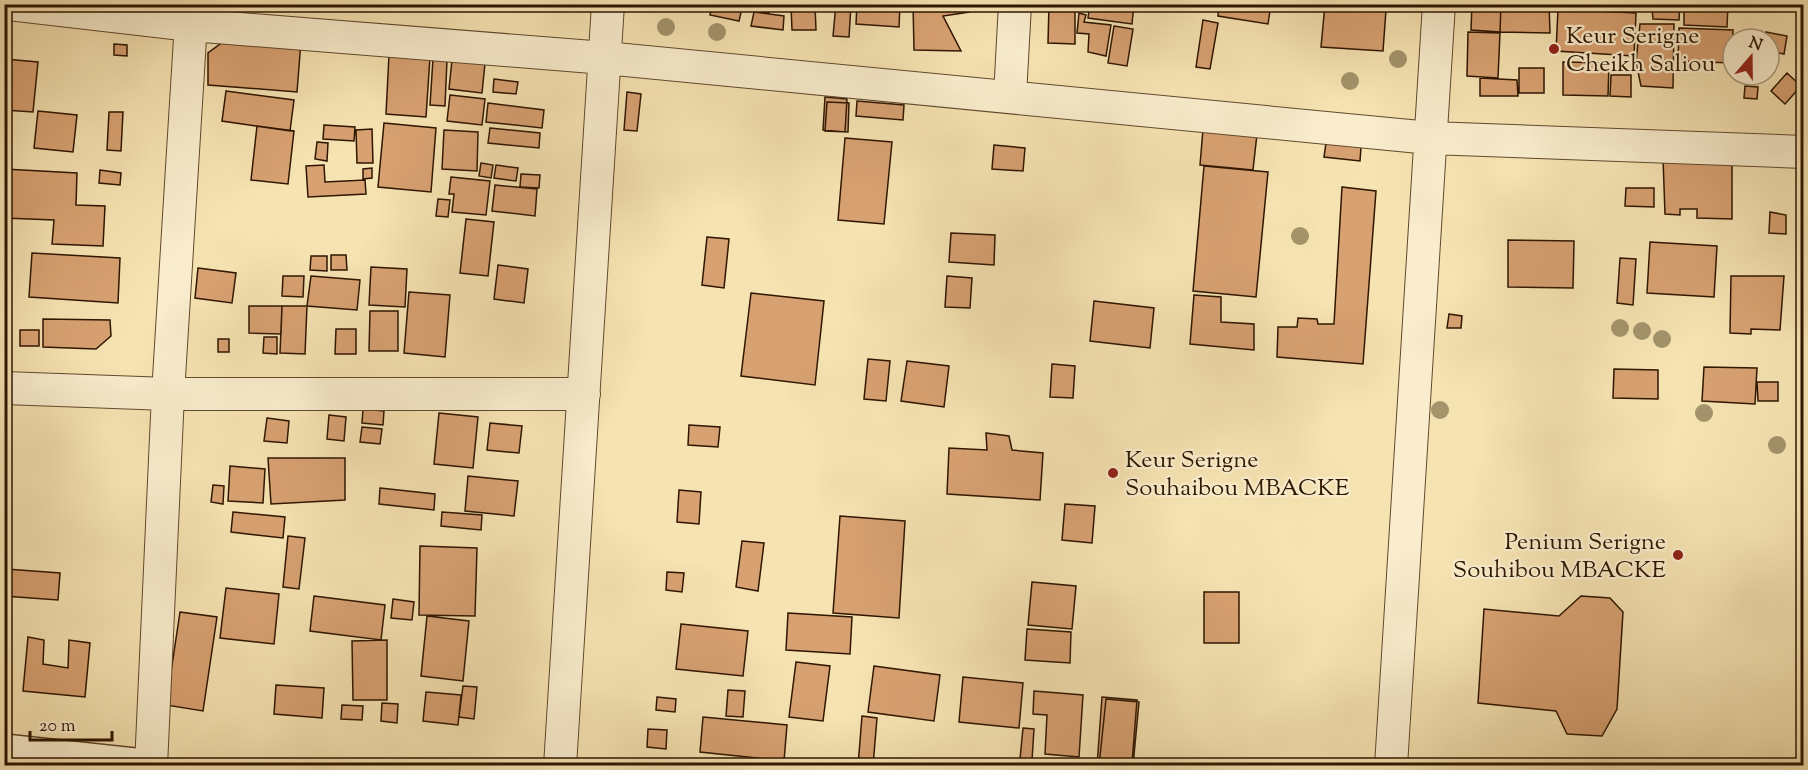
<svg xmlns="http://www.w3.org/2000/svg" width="1808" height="770" font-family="'Sorts Mill Goudy',serif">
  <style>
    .building { fill: #d8a172; stroke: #2e1600; stroke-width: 1.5 }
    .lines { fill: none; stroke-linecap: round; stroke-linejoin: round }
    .minor-casing { stroke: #60492c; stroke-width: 34 }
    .tertiary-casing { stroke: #60492c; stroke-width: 36 }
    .minor { stroke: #f9edcd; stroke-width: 32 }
    .tertiary { stroke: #f9edcd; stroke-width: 33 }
    .tree { fill: #a3946c }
    .poi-dot { fill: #8f2418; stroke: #f9edcd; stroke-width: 2 }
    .labels { text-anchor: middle; stroke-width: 4.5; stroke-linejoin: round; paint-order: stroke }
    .poi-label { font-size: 24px; fill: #2e1600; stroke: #f9edcd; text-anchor: start }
  </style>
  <rect width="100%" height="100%" fill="#f6e3b2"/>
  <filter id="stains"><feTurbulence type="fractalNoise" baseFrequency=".00333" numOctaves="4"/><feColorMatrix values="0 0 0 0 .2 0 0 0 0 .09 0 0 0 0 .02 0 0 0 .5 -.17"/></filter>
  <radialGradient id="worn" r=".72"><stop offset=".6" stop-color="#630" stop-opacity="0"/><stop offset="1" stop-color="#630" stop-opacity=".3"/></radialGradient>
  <path class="building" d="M712,4H743L739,21L710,15Z
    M747,4H769V13L746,11Z
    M836,4L851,5L849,37L833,36Z
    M857,4H900L899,27L856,24Z
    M913,4H968L969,12L943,16L961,51L914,50Z
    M1049,4H1075V44L1048,43Z
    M1090,4H1134L1132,24L1088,18Z
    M1160,4H1216L1215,11L1160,7Z
    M1219,4H1271L1268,24L1218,16Z
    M1281,4H1305V7L1281,6Z
    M1325,4L1359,7V4H1381L1386,10L1383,51L1321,47Z
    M1439,4H1467V11L1438,10Z
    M1472,4H1501L1500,32L1471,30Z
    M1501,4H1549L1550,33L1500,32Z
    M1660,4H1680L1679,20L1653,19L1652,8H1660Z
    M1684,4H1728L1727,27L1684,25Z
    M791,6H815L816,30H792Z
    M1558,9L1636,13L1634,56L1556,51Z
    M754,12L784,16L783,30L751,26Z
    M1079,13L1086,15L1084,22L1111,25L1106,56L1088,52L1089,34L1077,33Z
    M1203,20L1218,23L1210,69L1196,67Z
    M1640,24H1674L1673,88L1641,86L1636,62Z
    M1114,26L1133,29L1127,66L1108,63Z
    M1679,28L1733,30L1732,63L1678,61Z
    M1468,32L1500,33L1498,78L1467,76Z
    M1766,32L1787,36L1784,54L1769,51V39H1765Z
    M231,36L301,41L297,92L208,85V53Z
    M114,44L127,45V56L114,55Z
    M389,55L430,57L426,117L386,114Z
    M5,59L38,62L33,112L4,110Z
    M433,59L447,60L445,106L430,105Z
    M452,60L485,63L482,93L449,89Z
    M1563,62L1609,63L1608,96L1563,95Z
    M1519,68H1544V93H1519Z
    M1787,73L1801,86L1785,104L1771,91Z
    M1611,75H1631V97L1610,96Z
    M1480,78L1517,80L1518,96H1480Z
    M494,79L518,82L516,94L493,92Z
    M1745,86L1758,87L1757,99L1744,98Z
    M226,91L294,100L290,131L222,121Z
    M627,92L641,94L637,131L624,130Z
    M450,95L485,99L482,125L447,121Z
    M825,97L847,99L845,132L823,130Z
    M857,101L904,105L903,120L856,116Z
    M827,102L849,103L848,132L825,131Z
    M488,103L544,110L542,128L486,122Z
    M38,111L77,115L73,152L34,148Z
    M109,112H123L121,151L107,150Z
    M384,123L436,128L431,192L378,187Z
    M324,125L355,127L354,141L323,139Z
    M257,126L294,131L288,184L251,180Z
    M490,128L540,133L539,148L488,143Z
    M372,129L373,163H357L356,130Z
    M1203,129L1257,134L1253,170L1200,165Z
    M444,130L478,132L477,171L442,169Z
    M845,138L892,142L884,224L838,220Z
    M317,142L328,143L327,161L315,159Z
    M1326,143L1361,147L1360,161L1324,157Z
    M994,145L1025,148L1023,171L992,169Z
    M1663,158L1732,162V219L1697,218V209H1680V215L1665,214Z
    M481,163L493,165L491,178L479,176Z
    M324,165L325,182L365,180L366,194L308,197L306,166Z
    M496,165L518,168L516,181L494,178Z
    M1204,166L1268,172L1256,297L1193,291Z
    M372,168V178L363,179V169Z
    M4,169L77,173L76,205L105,206L103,246L52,244L54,220L4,218Z
    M100,170L121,173L120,185L99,183Z
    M521,174L540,175L539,188L520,187Z
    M451,177L490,181L486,215L452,212L454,194H449Z
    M495,185L537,189L535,216L492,211Z
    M1342,187L1376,191L1363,364L1277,357L1278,327H1297L1298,318L1317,319L1318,324H1334Z
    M1626,188H1654V207L1625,206Z
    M438,199L450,200L448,217L436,216Z
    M1770,212L1786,215V234L1769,233Z
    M466,219L494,222L488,276L460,273Z
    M951,233L995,235L994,265L949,262Z
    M707,237L729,239L724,288L702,285Z
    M1508,240L1574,241L1573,288L1508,287Z
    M1650,242L1717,246L1714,297L1647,293Z
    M32,253L120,258L118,303L29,297Z
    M331,255H346L347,270H331Z
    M311,256H327V271L310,270Z
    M1620,258L1636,259L1633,305L1617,303Z
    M498,265L528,269L524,303L494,299Z
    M371,267L407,269L405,307L369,305Z
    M198,268L236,273L232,303L195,298Z
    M283,276H304L303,297L282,296Z
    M311,276L360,280L357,310L307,306Z
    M947,276L972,278L970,308L945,307Z
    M1731,276H1784L1780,330L1751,329V334L1730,333Z
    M409,292L450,295L445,357L404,353Z
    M751,293L824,301L815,385L741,376Z
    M1194,295L1221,297V322L1254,324V350L1190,344Z
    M1094,301L1154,308L1150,348L1090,341Z
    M249,306H282L281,334L249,333Z
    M282,306H307L305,354L280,353Z
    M370,311H398V351H369Z
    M1449,314L1462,316L1461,328H1447Z
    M43,319L110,320L111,336L96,349L43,347Z
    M336,329H356V354H335Z
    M20,330H39V346H20Z
    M264,337H277V354L263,353Z
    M218,339H229V352H218Z
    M868,359L890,361L886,401L864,399Z
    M907,361L949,366L944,407L901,401Z
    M1052,364L1075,366L1073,398L1050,397Z
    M1704,367L1757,368L1755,404L1702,401Z
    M1614,369L1658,370V399L1613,398Z
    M1757,382H1778V401H1758Z
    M363,409L384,411L383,425L362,423Z
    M439,413L478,417L473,468L434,464Z
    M329,415L346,417L344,441L327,439Z
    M267,418L289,421L287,443L264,441Z
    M490,423L522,426L519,453L487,450Z
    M689,425L720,427L718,447L688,445Z
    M362,427L382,429L380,444L360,442Z
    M986,433L1009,436L1012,450L1043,453L1040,500L947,494L949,448L987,450Z
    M268,458H345V500L271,504Z
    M230,466L265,469L263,503L228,501Z
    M468,476L518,481L514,516L465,511Z
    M213,485L224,486L223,504L211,502Z
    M380,488L435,494L434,510L379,504Z
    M679,490L701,492L699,524L677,522Z
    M1065,504L1095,506L1092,543L1062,540Z
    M233,512L285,517L283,538L231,532Z
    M442,512L482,515L481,530L441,526Z
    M840,516L905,521L899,618L833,613Z
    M288,536L305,538L299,589L283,587Z
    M742,541L764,543L758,591L736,587Z
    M420,546L477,548L475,616L419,615Z
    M6,569L60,573L58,600L4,596Z
    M667,572L684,573L682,592L666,590Z
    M1032,582L1076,586L1072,629L1028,625Z
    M226,588L279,594L274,644L220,638Z
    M1204,592H1239V643H1204Z
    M314,596L385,605L381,640L310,631Z
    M1581,596L1610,598L1623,612L1617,709L1602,736L1567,734L1556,711L1478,703L1484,609L1559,616Z
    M393,599L414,602L412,620L391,618Z
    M180,612L217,617L203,711L166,705Z
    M788,613L852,617L850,654L786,650Z
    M427,616L469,621L463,681L421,676Z
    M681,624L748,631L743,676L676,669Z
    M1027,629L1071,632L1070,663L1025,660Z
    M28,637L44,640L43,664L68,668L69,640L90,643L85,697L23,691Z
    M387,640V700H353L352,641Z
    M796,662L830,666L823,721L789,717Z
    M874,666L940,675L934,721L868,712Z
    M963,677L1023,683L1019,728L959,722Z
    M276,685L324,688L322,718L274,714Z
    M463,686L477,687L474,719L459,717Z
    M728,690L745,691L743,717L726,716Z
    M1034,691L1083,695L1079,757L1045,754L1047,715L1033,714Z
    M426,692L461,695L458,725L423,721Z
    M657,697L676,699L675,712L656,710Z
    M1102,697L1137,700L1132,763L1142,766H1097Z
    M1106,699L1139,702L1133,766H1099Z
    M382,703L398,704L397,723L381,721Z
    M342,705L363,706L362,720L341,719Z
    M862,716L877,718L873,766H858Z
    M703,717L787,725L784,761L700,752Z
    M1023,728L1034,729L1032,760L1020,759Z
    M648,729L667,730L666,749L647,747Z
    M937,762L970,764V766H937Z
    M1047,763L1077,765V766H1046Z"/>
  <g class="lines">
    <defs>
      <path id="minor" d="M9,4L191,25L605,58L1430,138L1804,152
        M1010,96L1015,4
        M4,388L168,394H584
        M151,766L168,394L192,6
        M560,766L608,4
        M1391,766L1439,4"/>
      <path id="tertiary" d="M4,751L144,766"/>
    </defs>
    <use href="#minor" class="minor-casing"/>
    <use href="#tertiary" class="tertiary-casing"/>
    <use href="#minor" class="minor"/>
    <use href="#tertiary" class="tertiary"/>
  </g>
  <g class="tree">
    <circle cx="666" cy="27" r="9"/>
    <circle cx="717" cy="32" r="9"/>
    <circle cx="1398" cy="59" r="9"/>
    <circle cx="1350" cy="81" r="9"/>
    <circle cx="1300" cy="236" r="9"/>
    <circle cx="1620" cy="328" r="9"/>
    <circle cx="1642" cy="331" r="9"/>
    <circle cx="1662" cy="339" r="9"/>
    <circle cx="1440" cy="410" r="9"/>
    <circle cx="1704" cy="413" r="9"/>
    <circle cx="1777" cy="445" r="9"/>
  </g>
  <g class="poi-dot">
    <circle cx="1554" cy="49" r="6"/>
    <circle cx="1113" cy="473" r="6"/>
    <circle cx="1678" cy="555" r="6"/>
  </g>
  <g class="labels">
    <g class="poi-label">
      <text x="1566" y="43">Keur Serigne<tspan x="1566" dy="28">Cheikh Saliou</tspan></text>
      <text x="1125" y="467">Keur Serigne<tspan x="1125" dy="28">Souhaibou MBACKE</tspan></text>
      <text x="1666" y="549" text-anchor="end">Penium Serigne<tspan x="1666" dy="28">Souhibou MBACKE</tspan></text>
    </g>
  </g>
  <rect width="1808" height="770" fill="none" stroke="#f6e3b2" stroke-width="24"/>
  <rect x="6" y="6" width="1796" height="758" fill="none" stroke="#2e1600" stroke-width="3"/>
  <rect x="12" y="12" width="1784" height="746" fill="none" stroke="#2e1600" stroke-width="1.5"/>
  <g transform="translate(1751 57) rotate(20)"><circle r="28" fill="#f9edcd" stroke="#a8977b" stroke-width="1.5"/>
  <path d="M0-4.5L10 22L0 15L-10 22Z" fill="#8f2418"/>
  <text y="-9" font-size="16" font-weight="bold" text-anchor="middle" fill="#2e1600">N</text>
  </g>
  <path d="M30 731v9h82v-9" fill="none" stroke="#2e1600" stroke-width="3"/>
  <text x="39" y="731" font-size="18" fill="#2e1600" stroke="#f9edcd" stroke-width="4.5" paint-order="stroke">20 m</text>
  <rect width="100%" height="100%" filter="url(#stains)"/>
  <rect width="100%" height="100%" fill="url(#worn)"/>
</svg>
